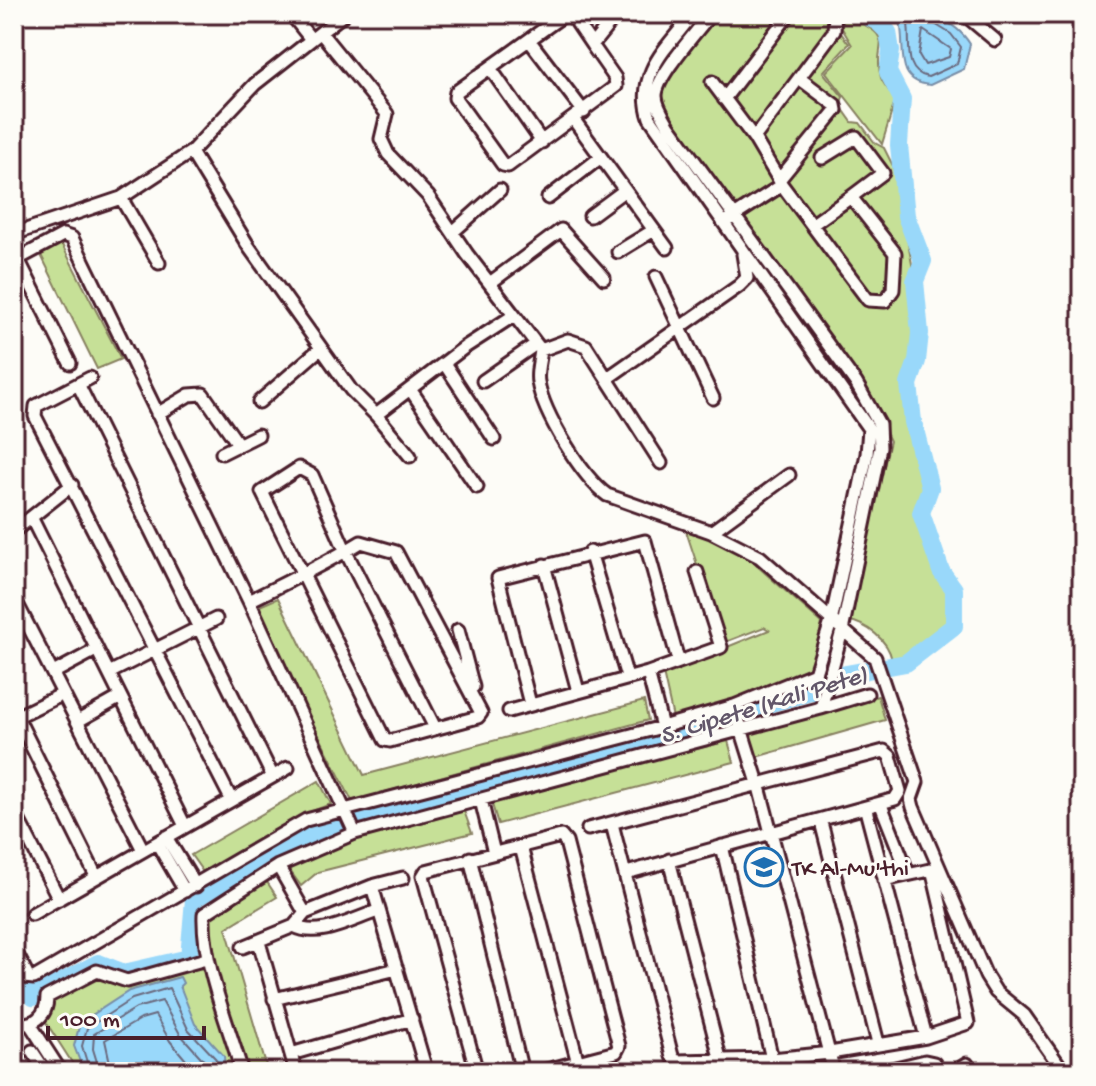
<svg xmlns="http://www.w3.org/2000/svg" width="1096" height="1086" font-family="'Gochi Hand',sans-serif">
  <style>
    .green { fill: #c6e097; stroke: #888061; stroke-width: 2 }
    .water { fill: #99d8fa; stroke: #798ea7; stroke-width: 2 }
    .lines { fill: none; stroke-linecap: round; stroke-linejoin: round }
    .shore { stroke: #6a697e; stroke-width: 2 }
    .river { stroke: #99d8fa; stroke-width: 18 }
    .minor-casing { stroke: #4a1f2b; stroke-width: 17 }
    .minor { stroke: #fdfcf7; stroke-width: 11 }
    .labels { text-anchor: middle; stroke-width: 6; stroke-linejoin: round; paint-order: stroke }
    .poi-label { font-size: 24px; fill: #4a1f2b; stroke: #fdfcf7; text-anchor: start }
    .water-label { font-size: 26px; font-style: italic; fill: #625669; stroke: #fdfcf7 }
  </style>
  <rect width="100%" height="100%" fill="#fdfcf7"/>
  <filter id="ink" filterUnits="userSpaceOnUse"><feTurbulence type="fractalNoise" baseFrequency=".0125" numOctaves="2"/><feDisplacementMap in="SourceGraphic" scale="16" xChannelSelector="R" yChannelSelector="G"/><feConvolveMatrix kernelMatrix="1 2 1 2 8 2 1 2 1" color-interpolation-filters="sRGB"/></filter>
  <g filter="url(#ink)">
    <path class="green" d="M717,14H843L835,25L849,44L823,72L843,97L840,105L852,122L860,123L875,143L884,148L893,166L912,264L915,351L905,384L912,435L927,486L918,514L936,575L950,591V624L904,661L892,660C888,639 866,624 847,620L890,441L871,399L661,102L662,85Z
      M848,17C901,39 871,44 881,78C884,86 892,93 895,101L882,144L826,72L852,45L840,25Z
      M60,241L121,359L97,369L39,251Z
      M684,525L740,551L822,623L812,670L749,697L673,718L663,673L769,630L764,627L723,643Z
      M278,598L364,775L644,701L648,720L352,801L255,608Z
      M878,696L885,720L756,757L748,733Z
      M728,741L734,762L498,824L491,801Z
      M319,781L331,804L299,816L203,872L191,855Z
      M464,811L472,833L318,872L301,886L288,868L349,840Z
      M265,879L277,897L226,928L268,1072H246L210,942L208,915Z
      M204,961L235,1072H78L44,1019L50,998L96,973L118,982Z"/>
    <path class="water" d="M896,14C927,14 952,16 970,44L964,69L930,85C888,81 911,38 896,14Z
      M180,977L183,983L180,986L195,1024L224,1056L225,1072H84L74,1046L80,1023L129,991Z"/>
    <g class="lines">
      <path class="shore" d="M906,14C914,35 899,71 928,77L957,64L961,47L951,34L933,23L930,14
        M923,30L951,49L949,57L925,65L919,55Z
        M90,1072L82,1046L87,1028L132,999L169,988L188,1029L216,1059L218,1072
        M100,1072L93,1049L94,1034L136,1008L162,1001L180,1034L207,1064L208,1072
        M112,1072L105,1040L141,1019L155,1015L170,1041L196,1072"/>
      <path class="river" d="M14,980L33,997L98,963L124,973L189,958L194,899L289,844L336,824L810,692L846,674L906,663L954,626V589L941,571L921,513L930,488L913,422L909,384L917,361L920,333L915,281L923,261L906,216L899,145L902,99L888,72L891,51L888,32L878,22L862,14"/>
      <defs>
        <path id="minor" d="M291,14L310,38
          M565,14L456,92L455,98L503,165L508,166L616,86L615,78L592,45
          M571,14L592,45L617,14
          M964,14L995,40
          M321,33L387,114L381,139L388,154L428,196L467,254L541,350C540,360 536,372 538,382C543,413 582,477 607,495L711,532L760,557L875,658L917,782L911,799L913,807L986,976L996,992L1024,1015L1064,1072
          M529,40L584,112
          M490,68L542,142
          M799,78L834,31L835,14
          M712,82L754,138L782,185L728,220
          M724,99L789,14
          M574,120L667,248
          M754,138L799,78L835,105L836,110L779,180
          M191,152L249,247L351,390L376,415L465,347L513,316
          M782,185L868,300L885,301L893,290L895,253L851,197L883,173L856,137L822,158
          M121,198L159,263
          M548,198L601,157
          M590,216L625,190
          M813,224L851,197
          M454,231L500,190
          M14,234L121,198L191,152L255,84L344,14
          M14,250L18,259L63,235L72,238L249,601L355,833
          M618,252L654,230
          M18,259L70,363
          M656,277L713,398
          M490,283L561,230L604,278
          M541,350L568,340L586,346L661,463
          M444,363L494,439
          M609,377L739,286L747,278L743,254
          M90,378L36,406L35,416L231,799
          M483,381L536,344
          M78,384L272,775
          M410,389L477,487
          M259,402L321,348
          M157,414L189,395L203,394L238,444
          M376,415L410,456
          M222,453L258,435
          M32,519L185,826
          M14,531L72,485
          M711,532L789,475
          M590,552L627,677
          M544,565L578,691
          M14,598L143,850
          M249,601C287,582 325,564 361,542L396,552L481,713L478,717L390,741L385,740L262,492L299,468L312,475L346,552L435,728
          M458,630L473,687
          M53,673L96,650
          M109,673L216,619
          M648,673L721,647L697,572
          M530,704L498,578L645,541L678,660
          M734,706L758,783L834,1072
          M821,708L867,694
          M14,711L96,876
          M509,711L648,673L662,727
          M14,718L63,694
          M78,721L119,698
          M481,800L494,853
          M881,805L908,873
          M866,810L926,1037
          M14,811L59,899
          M821,822L878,1043
          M612,824L672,1056L676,1061L772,1059L830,1053L926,1037L968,1023L933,873L930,870L884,880
          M588,829L884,751L890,756L900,791L895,799L626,873
          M166,837L196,886
          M157,843L185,891
          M722,846L772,1059
          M521,847L578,1063
          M470,858L522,1072
          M669,860L720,1058
          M278,866L305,913
          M372,886L424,1063L421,1068L406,1072
          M32,914L288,768
          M294,926C319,939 353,919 378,911
          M259,942L296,1072
          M243,947L294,926L305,913L372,886L403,878
          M14,949L28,976
          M14,976L34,978L306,820L662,727L734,706L815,673L831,622L867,454L869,429L650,118C635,73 668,47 693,14
          M274,999L397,969
          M14,1023C33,1027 47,1017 47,997L97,971L127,981L206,959
          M30,1024L61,1072
          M32,1051L46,1072
          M291,1054L412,1019
          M242,1072C228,1023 202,964 204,914L278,866L355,833L821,708L842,631L880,448L879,424L856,383L669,126C664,117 656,106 656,96C656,76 698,31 710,14
          M477,1072L423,876L426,871L561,836L566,842L619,1046L616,1052L539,1072
          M879,1072L925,1061L934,1063L940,1072
          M954,1072L967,1064"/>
      </defs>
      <use href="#minor" class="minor-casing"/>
      <use href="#minor" class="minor"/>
    </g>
  </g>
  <defs>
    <symbol id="school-ring" viewBox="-11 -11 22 22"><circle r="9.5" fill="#fdfcf7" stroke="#1f6fb2" stroke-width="1.5"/><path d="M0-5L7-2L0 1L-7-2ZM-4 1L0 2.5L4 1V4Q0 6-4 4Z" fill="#1f6fb2"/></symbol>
  </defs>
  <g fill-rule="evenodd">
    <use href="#school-ring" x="742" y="845" width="44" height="44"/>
  </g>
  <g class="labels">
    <g class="poi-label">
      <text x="792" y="875">TK Al-Mu'thi</text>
    </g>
    <g class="water-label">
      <text transform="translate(763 703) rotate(-17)" y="9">S. Cipete (Kali Pete)</text>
    </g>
  </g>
  <rect width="1096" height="1086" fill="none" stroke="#fdfcf7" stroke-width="48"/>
  <rect x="24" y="24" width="1048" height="1038" fill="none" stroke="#4a1f2b" stroke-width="3" filter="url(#ink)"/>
  <path d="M48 1026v12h156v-12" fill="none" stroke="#4a1f2b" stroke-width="4"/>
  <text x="60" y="1026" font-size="24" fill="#4a1f2b" stroke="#fdfcf7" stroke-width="6" paint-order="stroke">100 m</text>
</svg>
